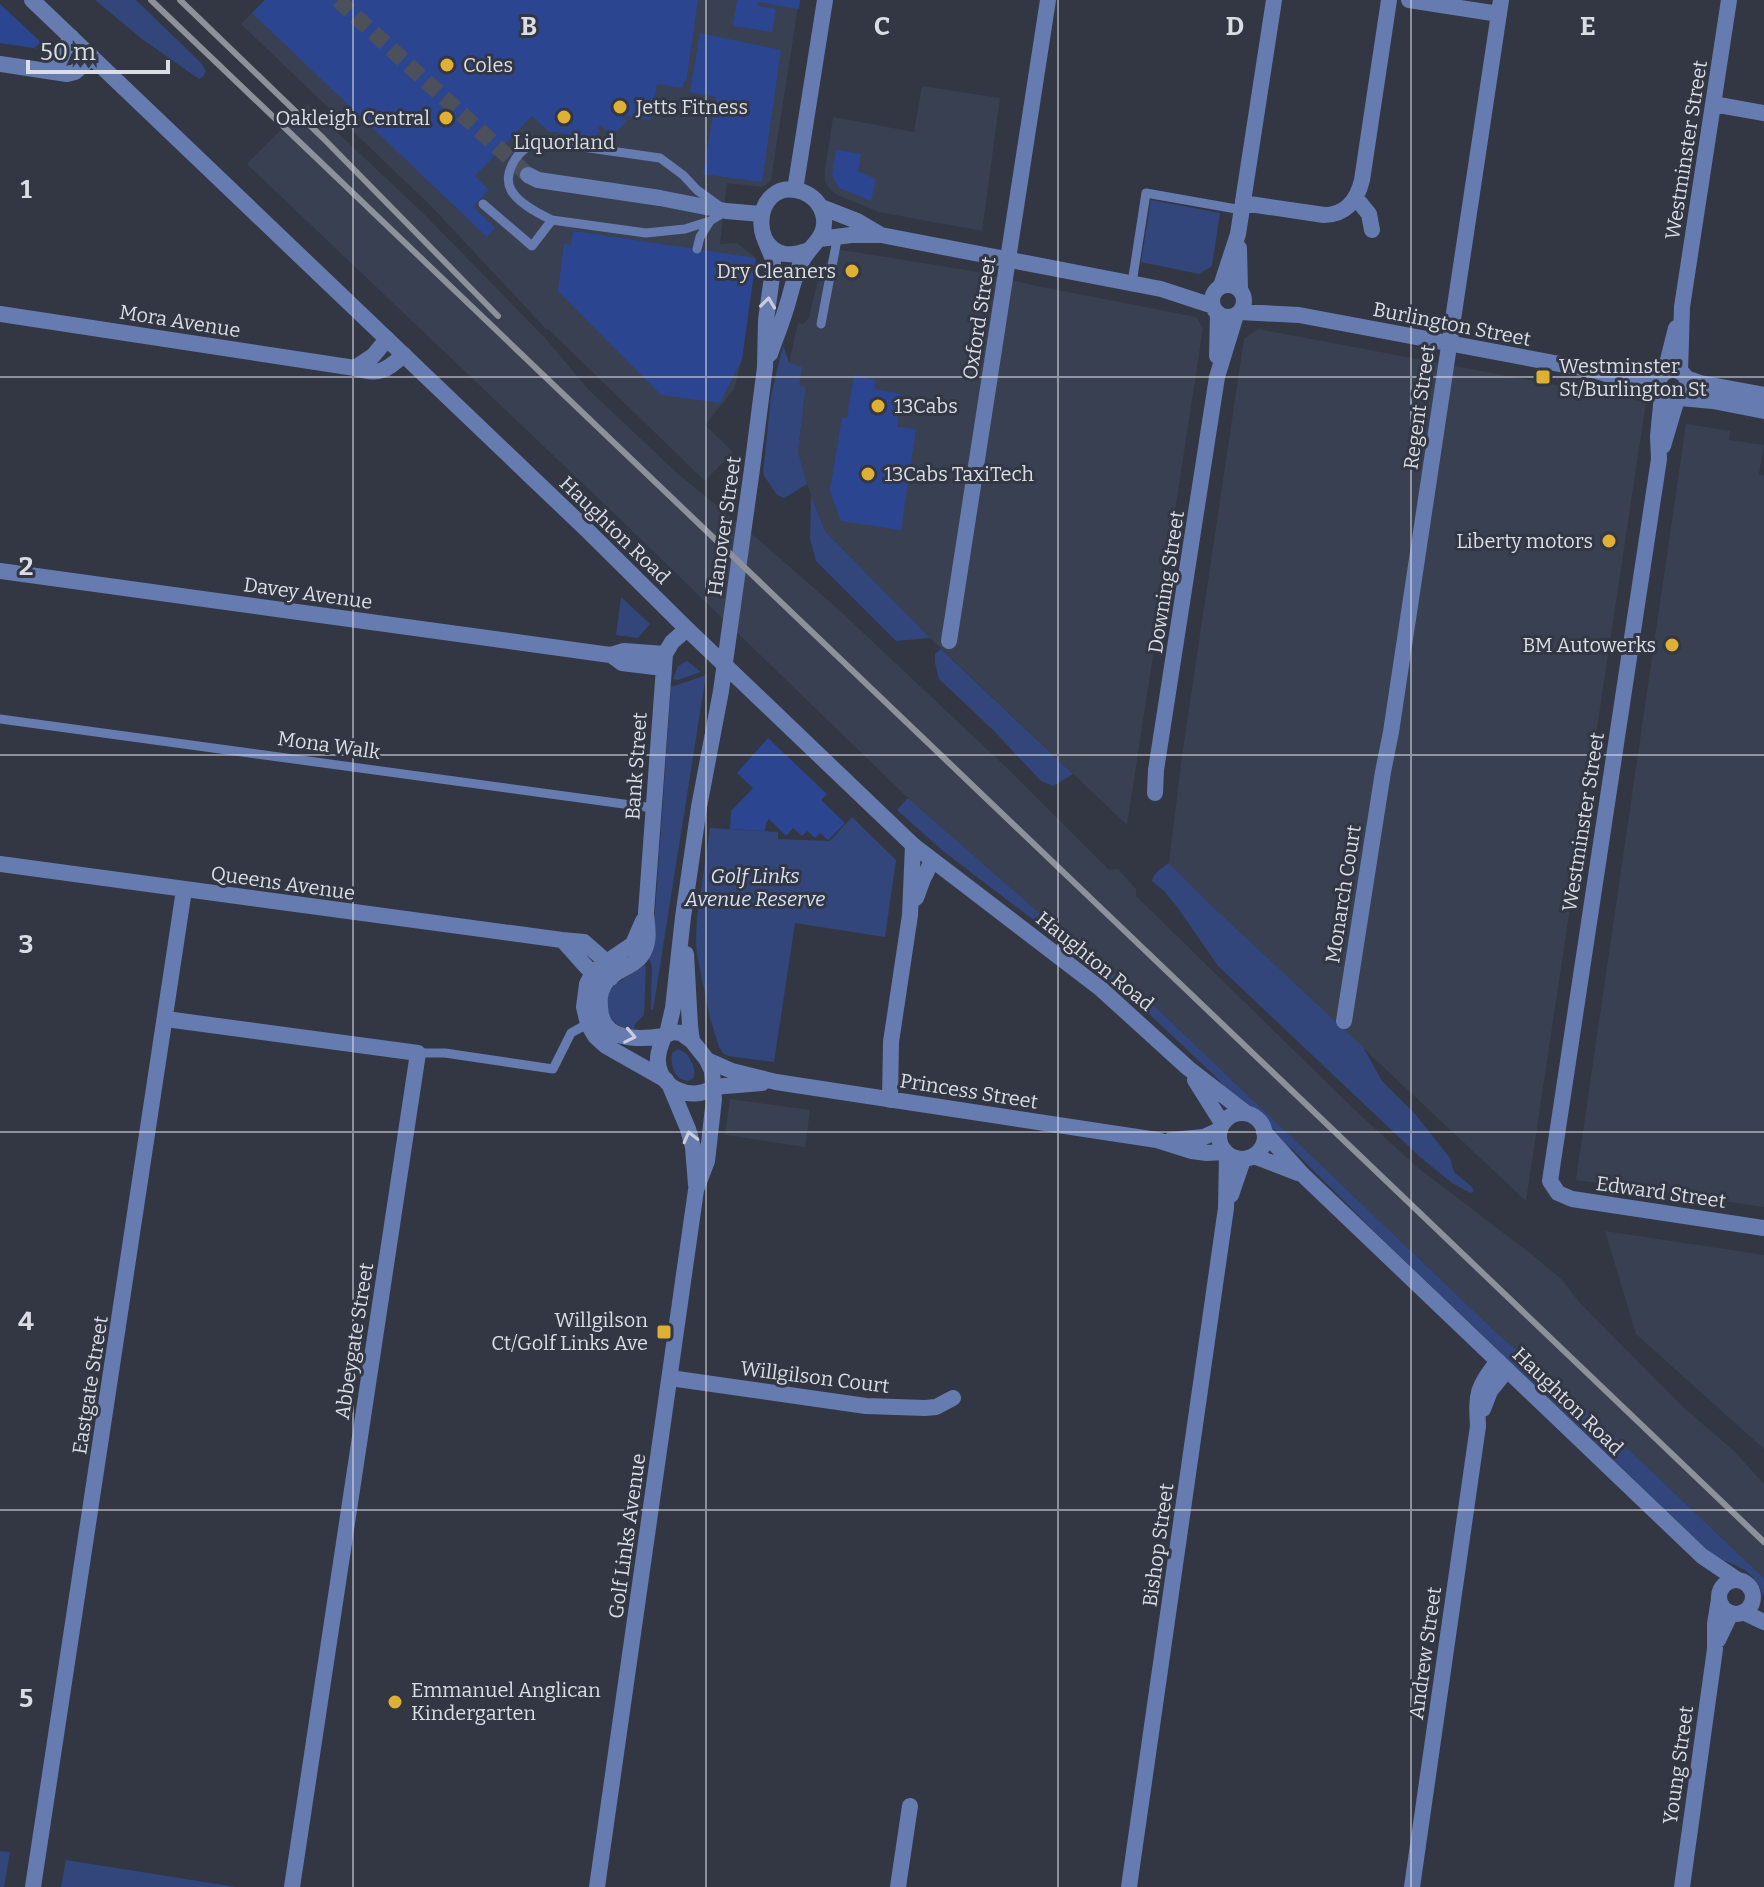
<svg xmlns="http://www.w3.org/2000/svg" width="1764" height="1887" font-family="Bitter,serif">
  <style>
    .built { fill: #394052 }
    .green { fill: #32467b }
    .building { fill: #2c4591 }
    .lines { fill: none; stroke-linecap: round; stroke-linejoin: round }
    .minor-tunnel { stroke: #4b505b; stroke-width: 16; stroke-dasharray: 16 8; stroke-linecap: butt }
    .service { stroke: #667bb0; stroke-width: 9 }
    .minor { stroke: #667bb0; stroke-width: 16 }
    .tertiary { stroke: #667bb0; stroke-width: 16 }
    .rail { stroke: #8d919a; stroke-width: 6 }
    .oneway { stroke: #c9cedc }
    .grid { fill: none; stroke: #dadde4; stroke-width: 2; stroke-opacity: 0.55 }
    .poi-dot { fill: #dfb034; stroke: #323743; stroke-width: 3 }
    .labels { text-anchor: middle; stroke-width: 6; stroke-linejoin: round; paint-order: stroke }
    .poi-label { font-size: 20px; fill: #dadde4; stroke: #323743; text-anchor: start }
    .street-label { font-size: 20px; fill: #dadde4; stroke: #323743 }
    .park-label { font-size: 20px; font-style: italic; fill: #d6e0f6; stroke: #323743 }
    .grid-label { font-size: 26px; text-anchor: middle; font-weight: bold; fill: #dadde4; stroke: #323743; stroke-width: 6; stroke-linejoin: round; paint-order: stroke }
  </style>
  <rect width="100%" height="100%" fill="#323743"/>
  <path class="built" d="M265,0H799L771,180L763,187L727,183L720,244L737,243L756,258L742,359L734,389L705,425L733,452L705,481L548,329L547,330L432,207L241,24Z
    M922,86L1000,98L982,231L879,212L837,195L828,187L825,181V170L833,117L914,132Z
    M307,104L423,213L546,339L588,389L678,474L760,541L839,610L1009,770L1109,870L1118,869L1136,889V896L1357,1112L1418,1168L1530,1253L1561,1279L1581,1304L1684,1408L1734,1451L1764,1484V1578L1571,1395L1500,1336L1145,997L1075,944L909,799L618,517L247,164Z
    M835,249L973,271L1032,285L1196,317L1203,328L1127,825L930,638L825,531L807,484L798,451L806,388L799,385L789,363L798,323L803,324L809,318L820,272Z
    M1258,329L1646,402L1526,1201L1212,906L1169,863L1182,756L1244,339Z
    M1686,424L1730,431L1729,440L1764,445L1759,474L1764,476V1207L1576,1180Z
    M730,1099L810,1110L805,1147L725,1135Z
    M1605,1231L1764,1255V1449L1636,1334Z"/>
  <path class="green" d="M95,0H136L201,63L206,71L203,77L199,79L142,39Z
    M1151,200L1220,213L1212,266L1199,274L1141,262Z
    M783,345L789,363L802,367L799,385L806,387L798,451L807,484L784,498L777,495L763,474L771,396Z
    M811,495L825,531L930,638L896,641L816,561L810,539Z
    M621,597L650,624L638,638L616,635Z
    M941,649L1073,774L1053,786L1041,781L993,730L939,679L935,663V654Z
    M687,661L701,672L678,680L673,679L678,666Z
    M706,675L653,1010L651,1009L652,967L648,956L654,926L671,687Z
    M907,799H909L1075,944L1145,997L1500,1336L1571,1395L1764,1578V1597C1753,1569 1740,1567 1715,1557L1382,1239L1293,1150L1274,1136L1265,1118L1259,1113L1239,1103L1215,1076L1131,997L1069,947L943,851L897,810Z
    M852,817L896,860L885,937L795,923L774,1062L728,1056L724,1054L719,1047L710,1018L697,955L696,939L697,917L710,828L778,832V839L830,841Z
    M1169,863L1212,906L1363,1047L1382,1081L1415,1114L1450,1158L1454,1172L1471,1186L1474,1191L1470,1193L1452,1183L1420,1157L1218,966L1178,908L1164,891L1152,881C1154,872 1162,868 1169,863Z
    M646,965L644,1015L635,1024L633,1031C612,1027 596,1006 613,987C618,982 641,967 646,965Z
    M678,1049C689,1052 696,1066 694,1077L689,1081C675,1080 670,1066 672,1053Z
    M0,1851L10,1852L4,1887H0Z
    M66,1860L236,1887H61Z"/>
  <path class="building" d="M265,0H698L686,82L684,81L683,88L657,84L651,120L621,115L627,121L612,136L601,125L597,129L600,131L592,139L548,131L532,116L475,176L489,190L473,207L495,228L487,237L252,13Z
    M737,0H800L799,9L758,2L757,6L776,9L772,32L733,26Z
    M0,4L44,45L40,49L0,43Z
    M700,33L781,50L762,182L703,174L716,97L690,92Z
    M836,150L861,154L858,171L876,179L871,201L839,188L832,175Z
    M573,231L756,258L742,359L720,403L661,395L558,291L564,244L571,245Z
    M854,375L876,380L874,389L901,394L897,427L916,429L901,530L841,521L830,491L842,417L847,418Z
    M768,738L827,794L821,800L845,823L828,840L820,833L815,838L807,831L802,836L793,828L786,836L769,819L766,823L765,831L730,829L731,811L753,788L737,773Z"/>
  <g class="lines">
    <path class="minor-tunnel" d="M338,0L528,175"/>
    <path class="service" d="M547,142L660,158L683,175L697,190L726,211L710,221L685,229L646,233L552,220C539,214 518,203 511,190C503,175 515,154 529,146C534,143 541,143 547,142Z
      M483,204L532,246L552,220
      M697,249L700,237L710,221
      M1132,283L1146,193L1242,210
      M821,324L836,245V236
      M0,719L653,808
      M418,1053H445L553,1069L571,1033L589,1023"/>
    <path class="minor" d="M1409,0L1499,14
      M0,64L67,74L75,72L92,57
      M48,70L59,62L71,37
      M1713,104L1764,113
      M528,175L538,180L660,198L726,211L761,214
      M1356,198L1369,214L1372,230
      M1243,203L1324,215C1345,215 1357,201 1362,180L1389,0
      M1239,248L1240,289
      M1221,286L1238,234L1274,0
      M0,314L355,368C379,376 385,371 404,355
      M1217,356L1218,313
      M355,368L373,356L387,339
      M1665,372L1676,328
      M1680,372L1682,307L1729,0
      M1662,395L1658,436L1659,459L1550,1181L1558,1193L1572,1199L1764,1228
      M1663,446L1677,399
      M0,571L603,654L611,655L622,663L663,668
      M949,641L1048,0
      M611,655L624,651L665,654
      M1155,793L1156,770L1217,377L1236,315
      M0,864L562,940L584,942L601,957L611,978
      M916,898L923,879L932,861
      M643,921L633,944L605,963L592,974L587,984L584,1007L588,1024L595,1036L606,1046L666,1080
      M562,940C575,952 585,969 600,979
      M166,1019L418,1053L292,1887
      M1344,1021L1383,772L1391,732L1501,0
      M664,1036C639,1040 600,1042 600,1006C599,998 601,989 606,982C616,968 636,968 644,951C650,939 647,926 646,913L665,654L672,642L687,629
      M707,1060L732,1071L776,1082L1157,1140L1192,1151L1207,1153L1224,1152
      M713,1087L762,1083
      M890,1100L891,1042L910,915L913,845
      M1171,1140L1204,1137L1219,1130
      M1231,1195L1243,1160
      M670,1378L866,1406L925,1408L936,1407L953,1398
      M1483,1409L1490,1391L1507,1370
      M1718,1640L1731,1613
      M33,1887L184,890
      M898,1887L910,1806
      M1129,1887L1226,1208L1227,1154
      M1412,1887L1478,1426C1476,1392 1477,1388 1498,1361
      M1682,1887L1715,1649V1624L1719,1599"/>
    <path class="tertiary" d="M32,0L588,531L687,629L913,845L1101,989L1188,1068L1246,1113
      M795,190L825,0
      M821,207L857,221L879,234
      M820,239L851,235H881L1161,289L1213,306
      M1212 301a16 16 0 1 1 32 0a16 16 0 1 1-32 0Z
      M1240,312L1299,315L1597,371L1660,391
      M770,354C776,337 783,320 788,302C792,289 795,273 802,261C811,244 829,236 823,214C820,203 813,196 803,192C748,172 745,276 809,250
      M1658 385a15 15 0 1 1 30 0a15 15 0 1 1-30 0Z
      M1619,372L1662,375
      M1686,378L1700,383L1764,395
      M1680,398L1713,401L1764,411
      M686,954L690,1026L692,1041
      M667,1034L673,1008L683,917L699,807L721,691L752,469L765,367L766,320L773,270V259L765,240
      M1195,1080L1222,1123
      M670,1086L688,1129L693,1147L696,1185
      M1219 1136a23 23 0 1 1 46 0a23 23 0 1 1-46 0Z
      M1264,1132L1303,1175L1702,1556L1736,1579
      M1254,1156L1298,1173
      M1719 1597a17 17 0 1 1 34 0a17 17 0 1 1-34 0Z
      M1743,1612L1764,1622
      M597,1887L696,1190L707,1161L714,1099L712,1071L707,1060L692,1041L681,1033L673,1032L664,1036C661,1045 657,1053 658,1062C660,1088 691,1102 712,1088"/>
    <path class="rail" d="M151,0L1764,1542
      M180,0L323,138L498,316"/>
  </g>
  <defs><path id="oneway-chevron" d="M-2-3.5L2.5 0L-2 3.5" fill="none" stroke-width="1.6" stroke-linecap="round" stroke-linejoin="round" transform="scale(2)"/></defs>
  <g class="oneway">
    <use href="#oneway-chevron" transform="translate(768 303) rotate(-83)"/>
    <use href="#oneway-chevron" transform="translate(630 1036) rotate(11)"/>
    <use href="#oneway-chevron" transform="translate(690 1137) rotate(-104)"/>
  </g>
  <path class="grid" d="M353,0V1887M706,0V1887M1058,0V1887M1411,0V1887M0,377H1764M0,755H1764M0,1132H1764M0,1510H1764"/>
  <g class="poi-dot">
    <circle cx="447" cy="65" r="8"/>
    <circle cx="620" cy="107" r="8"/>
    <circle cx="564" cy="117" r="8"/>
    <circle cx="446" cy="118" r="8"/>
    <circle cx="852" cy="271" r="8"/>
    <rect x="1535" y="369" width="16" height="16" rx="4"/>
    <circle cx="878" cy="406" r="8"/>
    <circle cx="868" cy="474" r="8"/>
    <circle cx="1609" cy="541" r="8"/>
    <circle cx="1672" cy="645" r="8"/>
    <rect x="656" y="1324" width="16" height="16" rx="4"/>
    <circle cx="395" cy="1702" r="8"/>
  </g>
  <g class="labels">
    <g class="poi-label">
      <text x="463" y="72">Coles</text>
      <text x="636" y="114">Jetts Fitness</text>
      <text x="430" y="125" text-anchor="end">Oakleigh Central</text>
      <text x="564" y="149" text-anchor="middle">Liquorland</text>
      <text x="836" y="278" text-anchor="end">Dry Cleaners</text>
      <text x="1559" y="373">Westminster<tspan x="1559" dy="23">St/Burlington St</tspan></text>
      <text x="894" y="413">13Cabs</text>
      <text x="884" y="481">13Cabs TaxiTech</text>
      <text x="1593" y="548" text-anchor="end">Liberty motors</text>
      <text x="1656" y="652" text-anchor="end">BM Autowerks</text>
      <text x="648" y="1327" text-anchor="end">Willgilson<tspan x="648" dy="23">Ct/Golf Links Ave</tspan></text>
      <text x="411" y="1697">Emmanuel Anglican<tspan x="411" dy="23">Kindergarten</tspan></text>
    </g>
    <g class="street-label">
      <text transform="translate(1686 150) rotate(-81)" y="7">Westminster Street</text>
      <text transform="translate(979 318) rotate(-81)" y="7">Oxford Street</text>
      <text transform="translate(180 321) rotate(9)" y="7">Mora Avenue</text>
      <text transform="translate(1452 324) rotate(11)" y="7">Burlington Street</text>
      <text transform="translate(1419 407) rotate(-82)" y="7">Regent Street</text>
      <text transform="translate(724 526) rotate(-82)" y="7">Hanover Street</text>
      <text transform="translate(615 530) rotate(44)" y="7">Haughton Road</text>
      <text transform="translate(1166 582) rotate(-81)" y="7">Downing Street</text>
      <text transform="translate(308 593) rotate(8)" y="7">Davey Avenue</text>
      <text transform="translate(329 745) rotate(8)" y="7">Mona Walk</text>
      <text transform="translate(636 766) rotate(-86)" y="7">Bank Street</text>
      <text transform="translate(1583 822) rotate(-81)" y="7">Westminster Street</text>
      <text transform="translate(283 883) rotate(8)" y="7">Queens Avenue</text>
      <text transform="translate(1343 894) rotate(-81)" y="7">Monarch Court</text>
      <text transform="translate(1095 961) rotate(39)" y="7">Haughton Road</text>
      <text transform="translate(969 1091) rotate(9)" y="7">Princess Street</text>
      <text transform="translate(1661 1192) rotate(8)" y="7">Edward Street</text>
      <text transform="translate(354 1341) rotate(-81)" y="7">Abbeygate Street</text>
      <text transform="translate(815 1377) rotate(7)" y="7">Willgilson Court</text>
      <text transform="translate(90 1385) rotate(-81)" y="7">Eastgate Street</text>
      <text transform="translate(1568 1401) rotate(44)" y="7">Haughton Road</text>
      <text transform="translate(627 1536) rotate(-82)" y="7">Golf Links Avenue</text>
      <text transform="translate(1158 1545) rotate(-82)" y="7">Bishop Street</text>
      <text transform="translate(1425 1653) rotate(-82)" y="7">Andrew Street</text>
      <text transform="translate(1678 1765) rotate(-82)" y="7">Young Street</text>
    </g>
    <g class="park-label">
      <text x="755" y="883">Golf Links<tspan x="755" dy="23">Avenue Reserve</tspan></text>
    </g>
  </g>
  <g class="grid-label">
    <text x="529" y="35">B</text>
    <text x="882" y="35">C</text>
    <text x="1235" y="35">D</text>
    <text x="1588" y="35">E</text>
    <text x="26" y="198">1</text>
    <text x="26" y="575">2</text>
    <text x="26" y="953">3</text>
    <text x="26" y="1330">4</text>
    <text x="26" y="1707">5</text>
  </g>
  <path d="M28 60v12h140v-12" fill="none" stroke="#dadde4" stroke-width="4"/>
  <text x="40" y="60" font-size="24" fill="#dadde4" stroke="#323743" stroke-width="6" paint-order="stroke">50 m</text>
</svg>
